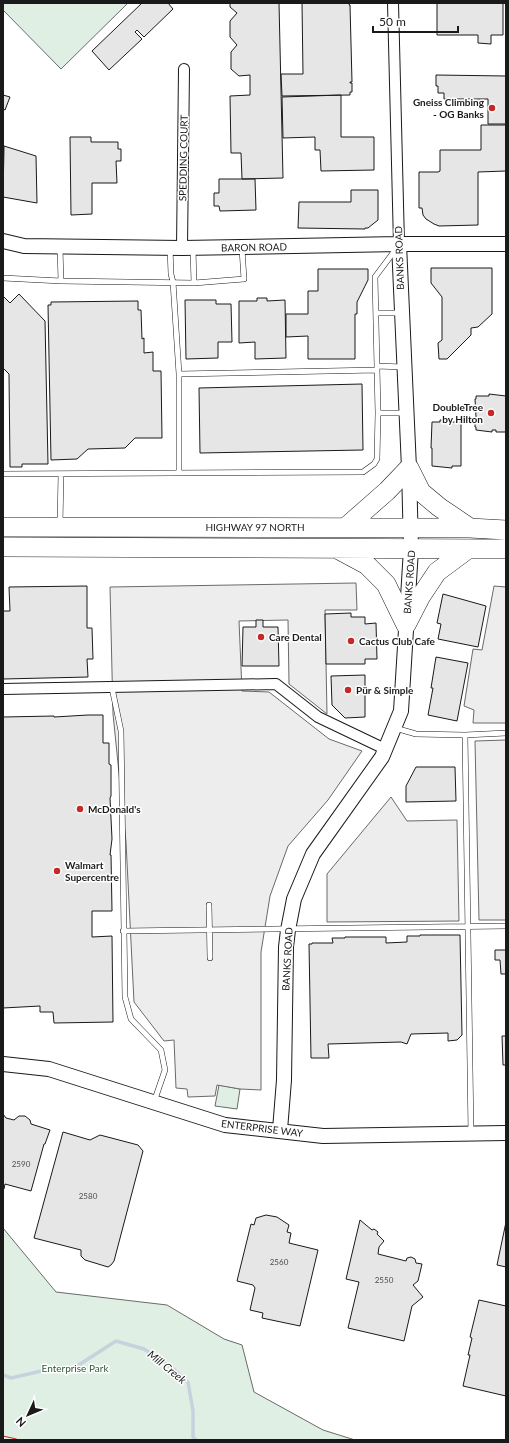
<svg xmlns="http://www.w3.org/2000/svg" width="509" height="1443" font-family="Lato,sans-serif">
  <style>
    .green { fill: #e0efe3; stroke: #6a6a6a }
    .parking { fill: #ededed; stroke: #6a6a6a }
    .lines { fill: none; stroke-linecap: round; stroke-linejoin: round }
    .stream { stroke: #c6d2dc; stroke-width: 3.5 }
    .building { fill: #e6e6e6; stroke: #1a1a1a }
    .lane-casing { stroke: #1a1a1a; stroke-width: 6 }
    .street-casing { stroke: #1a1a1a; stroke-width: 12 }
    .secondary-casing { stroke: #1a1a1a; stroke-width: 16 }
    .highway-casing { stroke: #1a1a1a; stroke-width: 20 }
    .lane { stroke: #fff; stroke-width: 5 }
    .street { stroke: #fff; stroke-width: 10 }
    .secondary { stroke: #fff; stroke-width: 14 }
    .highway { stroke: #fff; stroke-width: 19 }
    .power { stroke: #c62828; stroke-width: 1; stroke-dasharray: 14 3 2 3; stroke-linecap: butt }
    .poi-dot { fill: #c62828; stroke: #fff; stroke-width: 1.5 }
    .labels { text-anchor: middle; stroke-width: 3; stroke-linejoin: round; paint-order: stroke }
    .number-label { font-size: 8px; fill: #4d4d4d }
    .poi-label { font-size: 10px; font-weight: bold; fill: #1a1a1a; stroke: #fff; text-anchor: start }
    .street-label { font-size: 10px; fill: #1a1a1a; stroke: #fff }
    .park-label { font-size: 10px; fill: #2b5a34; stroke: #fff }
    .water-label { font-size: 11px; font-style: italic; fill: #1a1a1a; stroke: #fff }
  </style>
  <rect width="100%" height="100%" fill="#fff"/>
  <path class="green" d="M3,3H128L61,69L3,10Z
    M219,1085L240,1089L237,1109L215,1106Z
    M3,1228L56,1292L167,1305L224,1339L242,1345L254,1392L323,1430L355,1440H3Z"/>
  <path class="parking" d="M356,583L357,610H325L327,714L289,684L288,620L239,621L242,691L269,692L329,739L362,751L328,800L288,846L270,896L261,952V1090L240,1089L217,1085L215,1096L188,1097L187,1089L176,1088L174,1040L164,1041L134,1002L126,842L113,714L110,587Z
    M494,586L506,587V723H473L474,710L464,706L473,649L482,650Z
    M506,740V920H479L475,741Z
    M391,797L407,821L457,820L459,921L327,922V874Z"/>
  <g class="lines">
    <path class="stream" d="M3,1375L11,1378L59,1367L74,1368L116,1341L144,1349L171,1367L188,1382L193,1411V1437L196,1440"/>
  </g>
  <path class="building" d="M142,3H168L173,9L144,37L137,30L135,32L142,39L109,70L92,51Z
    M230,3H279L283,178L242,179L241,153H231L230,96L250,95V75L239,76L231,69V52L237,45L230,37V21L237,13L230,7Z
    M302,3H350L349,5H350L352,82H350V83H352V92H350V95L282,96L281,74H303Z
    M437,3H503V35H491V44L478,43V35H437Z
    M436,75L506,76V124H488V99H444V93H438V86H436Z
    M3,95L10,97L5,110L3,109Z
    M341,95V137H374V170L321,171L320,150H315V137L283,138L282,97Z
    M481,125H506V171L478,172V225L439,226L434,224L426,219L423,215L422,208H419V172H438L440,171V150H481Z
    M70,137H91V142H118V149H121V161H116L117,183H92V214L71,215Z
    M4,146L36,156L37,203L3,197Z
    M219,179H255L256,210L220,211L219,206H214V193H219Z
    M351,190H378V220L368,228H365V229L298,228L299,202H351Z
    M431,268H492V314L478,327L471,328V335L447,359H439L438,343L442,340V297L431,283Z
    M318,269H368V280L357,302V314H355V359H308V336L286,337V314H308V291H318Z
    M19,294L45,321L48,464H22V467H10L9,374L3,368V296L10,303Z
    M257,298H267V301L285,300L286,358L255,359V342L239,343V301H257Z
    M185,300H216V304H231L232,342H218V358L186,359Z
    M138,301V310H141L142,339L144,338V353L153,352V371H161L162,438H135L125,448L88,449L77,459L51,460L48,305H51V302Z
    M362,384L363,450L200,453L199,388Z
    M489,394L506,396V432H496V430H492V432L476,430V427H475V417H476L475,399H476V396H489Z
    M440,420H451V422H460L461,424V466H452V468L432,466V448H431L432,422H440Z
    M87,586V628H92L93,659H87L88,677L3,679V611H10L9,587Z
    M443,594L486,606L478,647L438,639L441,624L437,623Z
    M351,613V617H365V624L376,623L377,659H365V664H326L325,614Z
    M256,620H263V627H278L279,666H242L243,627H256Z
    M436,657L468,663L457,721L428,715L433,688H431Z
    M365,675V717L345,718L332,705L331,676Z
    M88,715H103V743H109V764L111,765V796L110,798L112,839L110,855H111L112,911H92V937L112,936L113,1022L54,1023L53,1012H40V1006L3,1008V717L54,716V717Z
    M416,767H455L456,801L406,802V786Z
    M420,935H460L462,1035L457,1040L448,1041V1033L411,1034L407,1044L401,1042L328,1044L329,1058H311L309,944H312V943H333L332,938H345V937H386V943L407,942V936H420Z
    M495,950H506V974H501L500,960H495Z
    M502,1036H506V1065H503Z
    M3,1114L6,1118L14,1120L19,1116H25L30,1120L31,1124L50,1130L45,1144H44L31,1191L5,1184L4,1189L3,1188Z
    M63,1132L90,1140L100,1135L138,1145L143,1151L114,1261L111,1265L108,1267L85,1260L81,1256V1250L34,1238Z
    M266,1215L277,1217L289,1225L287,1232L291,1233L289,1243L318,1250L300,1326L262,1318L263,1313L250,1310L255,1288L253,1285L237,1281L251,1224L254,1225L256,1218Z
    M360,1220L372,1230L374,1229L378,1232L377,1234L384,1241L379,1247L378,1254L406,1261L407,1258L411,1257L415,1259L416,1263L422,1264L418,1281L413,1285L423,1297L412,1306L404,1341L348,1328L359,1282L346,1279Z
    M506,1222V1267L497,1265Z
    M479,1300L506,1306V1396L463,1386L470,1355H468L472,1338L470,1337Z"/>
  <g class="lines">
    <defs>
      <path id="lane" d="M60,248L61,281L194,283L193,249
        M170,248L171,274L173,282L179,374L377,370
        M396,249L375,277L378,413H405
        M3,278L61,281
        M194,283L244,279L242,249
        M376,313H400
        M377,366L403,367
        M179,473V374
        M3,474L363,472L374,464L377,459L378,413
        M60,524L61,474
        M112,688L121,731L125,997L131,1019L161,1050L165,1070L154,1102
        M395,728L416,734L465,735
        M209,905L210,958
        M123,931L506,926
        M471,1133L465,735L506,733"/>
      <path id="street" d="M393,3L399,244
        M182,248L184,69
        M3,689L276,684L318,717L385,749"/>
      <path id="secondary" d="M3,241L24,246L182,248L399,244H506
        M3,1064L49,1069L225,1125L323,1136L506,1133
        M280,1130L284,1080L286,947L288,930L294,899L313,854L382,757L401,711L411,549L409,468L399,244"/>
      <path id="highway" d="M3,527L470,528L506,530
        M346,527L387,491L409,468L421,492L439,507L470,528
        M3,547L506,549
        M339,550L367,565L386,584L406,625
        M406,625L421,596L437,572L468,549"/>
    </defs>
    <use href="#lane" class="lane-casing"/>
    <use href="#street" class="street-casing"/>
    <use href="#secondary" class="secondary-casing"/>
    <use href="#highway" class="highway-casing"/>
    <use href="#lane" class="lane"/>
    <use href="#street" class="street"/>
    <use href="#secondary" class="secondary"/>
    <use href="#highway" class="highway"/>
    <path class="power" d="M3,1436L21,1440"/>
  </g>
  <g class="poi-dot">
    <circle cx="492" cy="108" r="4"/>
    <circle cx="491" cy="413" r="4"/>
    <circle cx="261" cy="637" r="4"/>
    <circle cx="351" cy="641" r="4"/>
    <circle cx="348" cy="690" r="4"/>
    <circle cx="80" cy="809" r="4"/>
    <circle cx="57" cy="871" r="4"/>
  </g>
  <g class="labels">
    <g class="number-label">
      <text x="21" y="1167">2590</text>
      <text x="88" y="1199">2580</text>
      <text x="279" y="1265">2560</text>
      <text x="384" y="1283">2550</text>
    </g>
    <g class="poi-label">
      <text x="484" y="106" text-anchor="end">Gneiss Climbing<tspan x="484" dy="12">- OG Banks</tspan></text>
      <text x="483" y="411" text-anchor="end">DoubleTree<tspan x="483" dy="12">by Hilton</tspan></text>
      <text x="269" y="641">Care Dental</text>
      <text x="359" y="645">Cactus Club Cafe</text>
      <text x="356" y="694">Pür &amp; Simple</text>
      <text x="88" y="813">McDonald's</text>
      <text x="65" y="869">Walmart<tspan x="65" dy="12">Supercentre</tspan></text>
    </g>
    <g class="street-label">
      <text transform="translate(183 158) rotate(-89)" y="4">SPEDDING COURT</text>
      <text transform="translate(254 247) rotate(-1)" y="4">BARON ROAD</text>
      <text transform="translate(399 258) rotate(-92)" y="4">BANKS ROAD</text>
      <text x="255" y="531">HIGHWAY 97 NORTH</text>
      <text transform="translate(409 582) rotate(-86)" y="4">BANKS ROAD</text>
      <text transform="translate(287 959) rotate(-87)" y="4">BANKS ROAD</text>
      <text transform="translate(262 1128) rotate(7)" y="4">ENTERPRISE WAY</text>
    </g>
    <g class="park-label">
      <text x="75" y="1372">Enterprise Park</text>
    </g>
    <g class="water-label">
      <text transform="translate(167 1367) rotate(39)" y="4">Mill Creek</text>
    </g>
  </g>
  <rect width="509" height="1443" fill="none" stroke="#1a1a1a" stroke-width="8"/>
  <g transform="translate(28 1415) rotate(226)" stroke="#ffffff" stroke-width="3" paint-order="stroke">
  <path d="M0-3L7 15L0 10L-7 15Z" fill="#1a1a1a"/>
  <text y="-6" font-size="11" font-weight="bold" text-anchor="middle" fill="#1a1a1a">N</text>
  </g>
  <path d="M373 26v6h85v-6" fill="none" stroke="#1a1a1a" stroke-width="2"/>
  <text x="379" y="26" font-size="12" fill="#1a1a1a" stroke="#ffffff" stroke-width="3" paint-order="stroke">50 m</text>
</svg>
